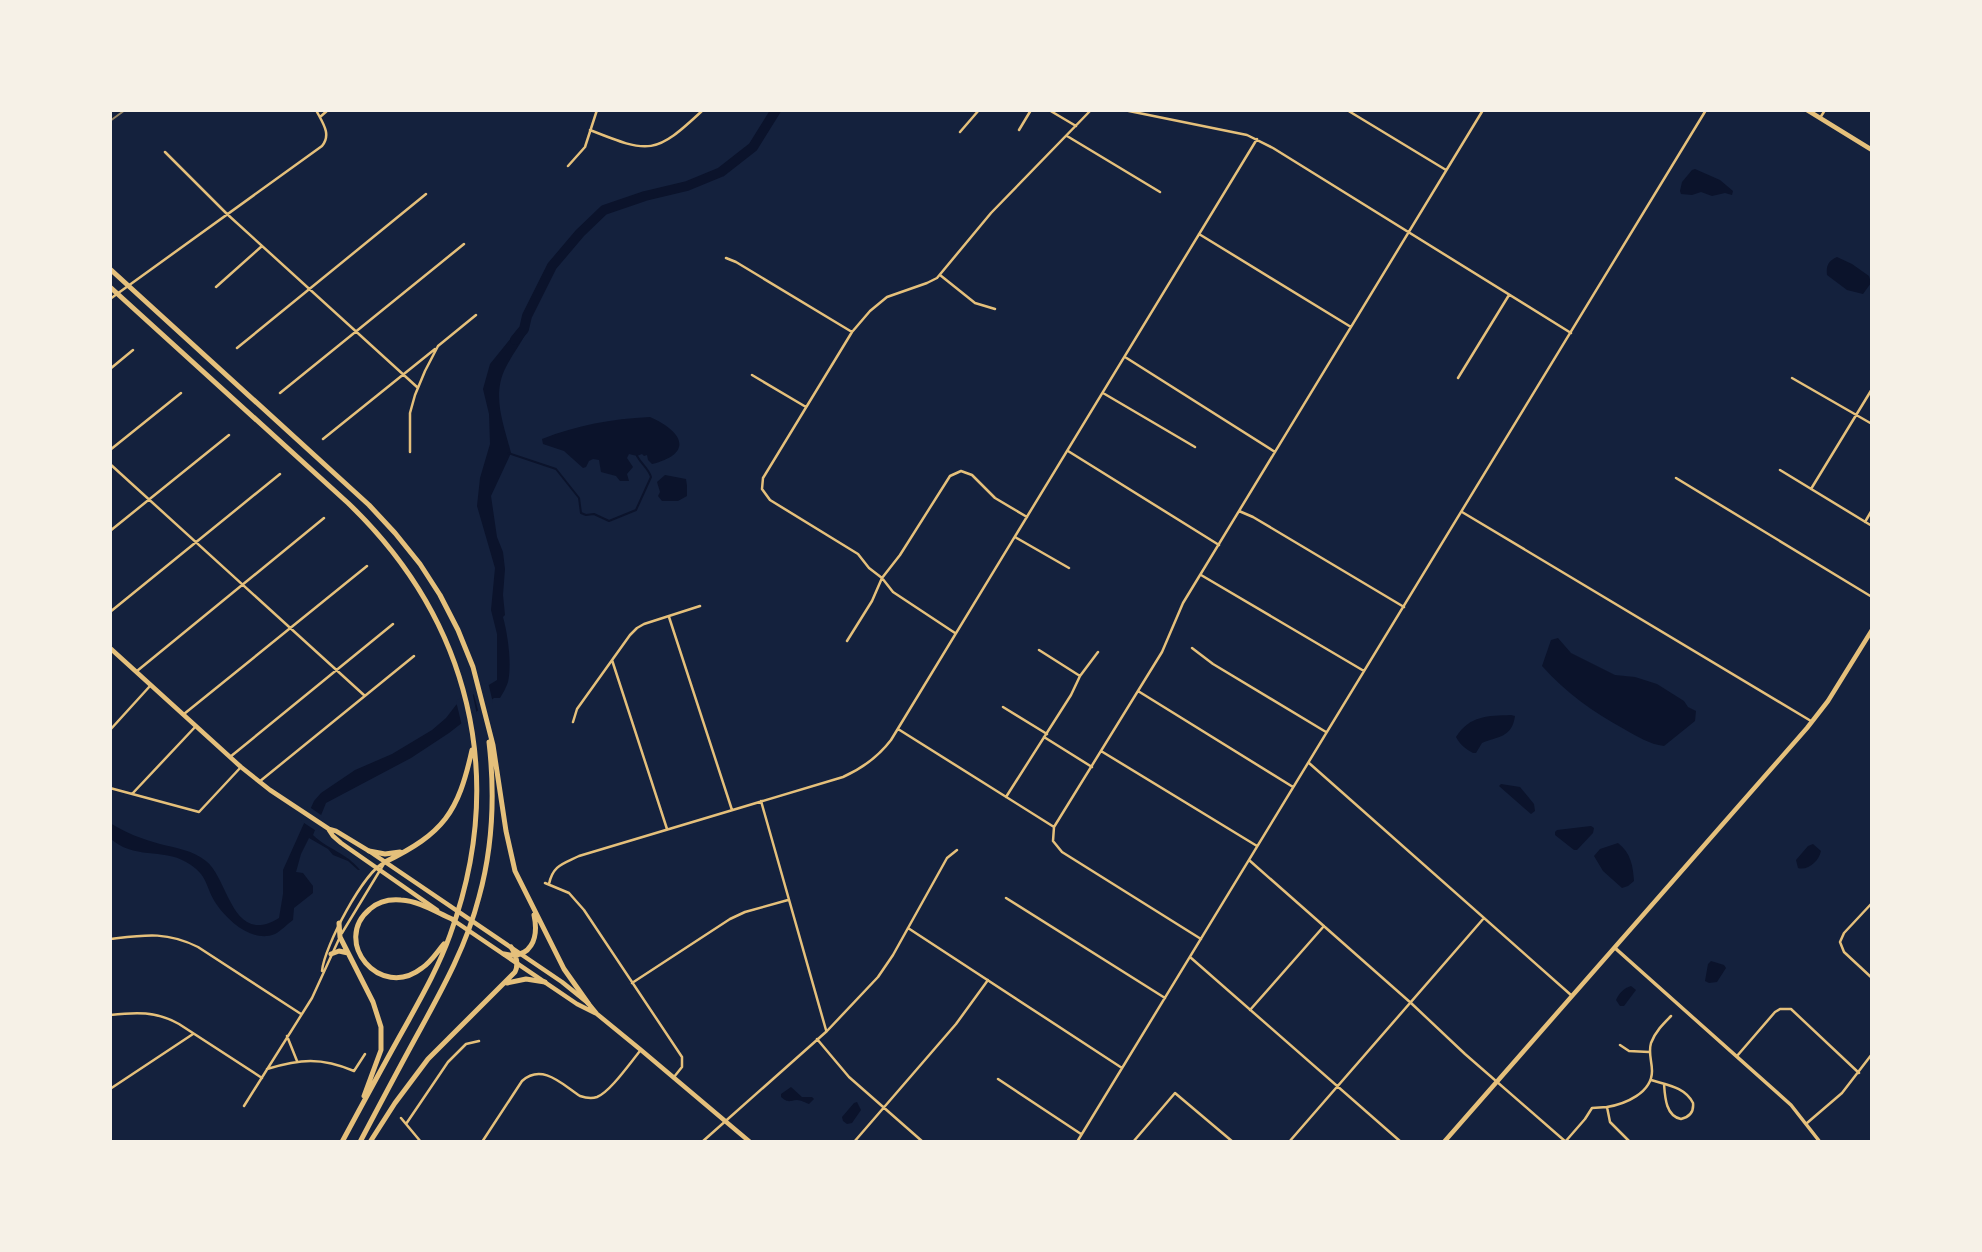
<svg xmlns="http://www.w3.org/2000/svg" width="1982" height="1252" font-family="'Exo 2',sans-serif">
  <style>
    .water { fill: #0b132b }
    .pier { fill: #14213d }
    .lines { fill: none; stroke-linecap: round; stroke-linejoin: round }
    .stream { stroke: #0b132b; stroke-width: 2 }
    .river { stroke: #0b132b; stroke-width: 10 }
    .minor { stroke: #e5c07b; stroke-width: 2.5 }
    .tertiary { stroke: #e5c07b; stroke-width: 3.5 }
    .secondary { stroke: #e5c07b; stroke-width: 4.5 }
    .primary { stroke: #e5c07b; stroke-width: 4.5 }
    .motorway { stroke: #e5c07b; stroke-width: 5 }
    .rail { stroke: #918062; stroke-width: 2 }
  </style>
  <rect width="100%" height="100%" fill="#14213d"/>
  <path class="water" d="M1695,169L1720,180L1733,191L1732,195L1725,193L1712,196L1701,192L1692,195L1681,194L1680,191L1682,182L1692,170Z
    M1837,257L1852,264L1869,276L1871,283L1863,294L1847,290L1827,275C1826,266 1828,261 1837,257Z
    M519,328L526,333C520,345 512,355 506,367C491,395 504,425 511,453L491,496L497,537L503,552L505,569L503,595L505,615L503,617C508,635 512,664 508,682C506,688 503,693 500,698H494L449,733L411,758L326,803L313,835C327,849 347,853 360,870H358L348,861L333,855L328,849L309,838L301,854L296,872L303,873L313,886V893L294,908L293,920C287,924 281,931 275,934C253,943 229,922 217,905C204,886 210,876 186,862C163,848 133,860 110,838V823C126,833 142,839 160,844C176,848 192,850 206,861C229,879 232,947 279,918L283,894V870L314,801L321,793L355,770L392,754L432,730L446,718L456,705L497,680V634L491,610L495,568L477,506L480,478L490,444L489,414L483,389L490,364Z
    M650,417C682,431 695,453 652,464L648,460L647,455L644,456L642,454L637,456L629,454L627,458L633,467L627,474L629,481H620L616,476L601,472L599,460L593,459L589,461L586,467L583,468L564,451L543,444L542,439C578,425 610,419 650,417Z
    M665,475L686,479L687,486V496L678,501H662L658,496L660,492L657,482Z
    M1558,638L1571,653L1615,675L1635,677L1657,684L1684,701L1688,707L1696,711L1695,721L1664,746C1649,744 1638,737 1624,729C1593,712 1566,693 1542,666L1551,640Z
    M1511,715L1515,716C1512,738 1498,736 1482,743L1476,753H1473C1466,749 1460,745 1456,737C1470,715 1488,716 1511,715Z
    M1501,784L1520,787L1534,804L1535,811L1531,814L1499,786Z
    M1591,826L1594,828L1593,833L1577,850H1574L1555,835V832L1557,830Z
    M1618,843C1631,853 1633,866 1634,881L1628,886L1622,888L1603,871L1594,856L1600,849Z
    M1813,844L1821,851C1819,861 1808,871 1798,868L1796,860L1808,846Z
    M1711,961L1724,965L1726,968L1717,982L1709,983L1705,981L1708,964Z
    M1631,986L1636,990L1624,1006H1620L1616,1000C1619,993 1624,988 1631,986Z
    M791,1087L802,1097H812L814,1099L809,1104C806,1103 801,1100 797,1100C789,1101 788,1103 781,1097V1094Z
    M857,1102L861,1110L852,1123L847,1124L843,1121L842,1117L854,1103Z"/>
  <path class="pier" d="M488,682L493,703L479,714L473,691Z
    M472,691L477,715L462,726L456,701Z
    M308,806L324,817L318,832L301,821Z"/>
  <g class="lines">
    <path class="stream" d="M508,453L556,469L579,498L581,513L586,515L594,514L609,521L636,510L651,477C648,468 642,465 637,456
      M1871,1142V1136"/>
    <path class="river" d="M515,340L524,329L527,316L552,266L580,233L604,210L645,196L687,186L721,172L753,147L776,110"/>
    <path class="minor" d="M1049,110L1076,126
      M1124,110L1247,135L1273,148L1571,333
      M1347,110L1446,170
      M320,117L328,110
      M1820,118L1825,110
      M590,130C650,154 655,155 703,110
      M1019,130L1031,110
      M960,132L979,110
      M1067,136L1160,192
      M165,152L227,214L417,387
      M568,166L585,147L597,110
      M1199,234L1351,327
      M726,258L736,262L852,332
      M940,275L975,303L995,309
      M216,287L262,246
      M110,299L322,146C332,134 322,122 316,110
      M237,348L426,194
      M1125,357L1275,452
      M110,369L133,350
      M752,375L806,407
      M1458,378L1509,295
      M1792,378L1872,424
      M280,393L464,244
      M1103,393L1195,447
      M323,439L435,349
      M110,450L181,393
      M1068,451L1219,545
      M410,452V413L415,395L425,371L438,346L476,315
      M110,464L365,696
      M1780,470L1872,526
      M1676,478L1872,597
      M1811,489L1872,389
      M1239,511L1253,517L1404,607
      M1462,512L1811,721
      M1865,522L1872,510
      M110,531L229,435
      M1015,537L1069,568
      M1201,575L1364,671
      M110,612L280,474
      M669,617L732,810
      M955,633L893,592L882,578L869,568L858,554L770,500L762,489L763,478L852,332L870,311L887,297L927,283L937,278L991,213L1091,110
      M847,641L872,601L882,578L900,555L950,476L961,471L972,475L995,498L1027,517
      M1192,648L1213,664L1326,732
      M1039,650L1080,676
      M612,660L667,829
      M137,671L324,518
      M1138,691L1293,787
      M1003,707L1047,734
      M184,714L367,566
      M573,722L577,709L630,635L637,628L644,624L700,606
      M898,729L1054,827
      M110,730L150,686
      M1044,737L1092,767
      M1101,751L1257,846
      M230,757L393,624
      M1309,763L1571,995
      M259,782L414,656
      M110,788L199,812L241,767
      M132,794L196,726
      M1006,797L1071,695L1080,676L1098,652
      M761,801L826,1030
      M1249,860L1411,1003L1465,1054L1566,1142
      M545,883L569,893L584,910L682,1057V1067L674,1077
      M549,884C553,865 563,864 579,856L843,777C863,768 878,757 891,740L1257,139
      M1006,898L1165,998
      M1872,903L1844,933L1840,942L1844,952L1872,978
      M908,928L1122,1068
      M342,933L385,862
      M110,939C144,935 166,931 198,947L301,1014
      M1201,939L1062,852L1053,841L1054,827L1162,652L1183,603L1483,110
      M1190,957L1401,1142
      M322,971C324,947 364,871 385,862
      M632,983L730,919L745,912L788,900
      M1250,1010L1324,926
      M110,1015C136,1012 156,1011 179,1024L262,1078
      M287,1036L297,1061
      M817,1039L849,1077L923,1142
      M1620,1045L1629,1051L1649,1052
      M1737,1056L1775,1012L1780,1009H1791L1859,1073
      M267,1069C300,1059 321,1057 354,1071L365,1054
      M998,1079L1081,1134
      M1651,1080C1667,1085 1685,1087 1693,1103C1694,1112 1690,1117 1681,1119C1666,1116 1665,1098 1664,1084
      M110,1089L193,1034
      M244,1106L312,998L339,939
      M1607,1107C1625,1104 1652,1093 1652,1071C1652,1061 1648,1053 1651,1043C1655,1032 1663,1024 1671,1016
      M401,1118L421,1142
      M1807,1123L1842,1093L1872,1054
      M406,1124L448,1062L466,1044L479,1041
      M482,1142L522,1081C542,1063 562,1084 580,1096C586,1098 591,1099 597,1097C610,1092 630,1063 640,1051
      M702,1142L827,1031L878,977L893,955L947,858L957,850
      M854,1142L956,1024L988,980
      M1077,1142L1706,110
      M1133,1142L1175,1093L1233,1142
      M1289,1142L1484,918
      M1565,1142L1585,1119L1592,1108L1607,1107L1610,1122L1630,1142"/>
    <path class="tertiary" d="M1615,948L1791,1105L1820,1142"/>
    <path class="secondary" d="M1807,110L1872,150
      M110,648L241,767L270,790L329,829L336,831L369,851L562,982L588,1003L597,1014L641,1050L750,1142
      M329,830L333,836L341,843L437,910
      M453,920L577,1004L595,1013"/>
    <path class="primary" d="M1444,1142L1807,728L1828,701L1872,630"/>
    <path class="motorway" d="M110,269L369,505L395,533L420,564L440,595L458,630L473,667L493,745L506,831L515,871L564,969L588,1003
      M110,287L348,503C470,620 508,776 450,935C439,966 422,996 406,1025C384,1064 363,1103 342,1142
      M369,851L385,854L400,852
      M385,862C444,833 458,813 472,750
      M339,923L340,937L373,1002L381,1027V1050L364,1096
      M444,944C437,952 431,962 422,968C380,1001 331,941 370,909C379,901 390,899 401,900C419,901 436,912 452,919
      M331,954L339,951L348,953
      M504,954C531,960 539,938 534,915
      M507,983L526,979L545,982
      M360,1142C380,1104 400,1066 421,1028C444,986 467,944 479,897C493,846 495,794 489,742
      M370,1142L395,1103L428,1059L515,972C519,964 516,955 511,947"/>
    <path class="rail" d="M110,121L125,110"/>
  </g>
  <rect width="1982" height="1252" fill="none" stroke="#f6f1e7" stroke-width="224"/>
</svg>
